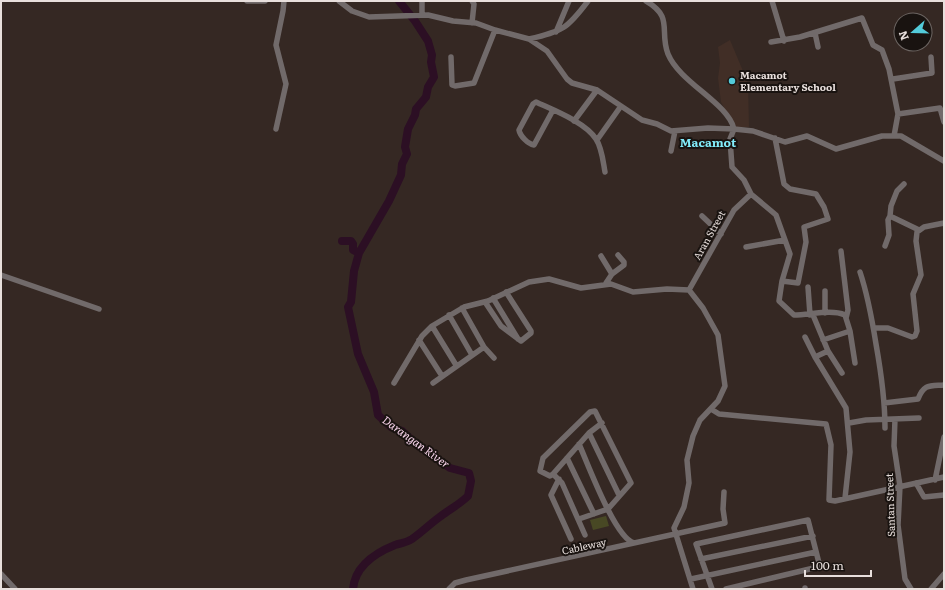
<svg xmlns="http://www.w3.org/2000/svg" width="945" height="590" font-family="Literata,serif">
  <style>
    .built { fill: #412e26 }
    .green { fill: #484824 }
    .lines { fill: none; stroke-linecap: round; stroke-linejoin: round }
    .river { stroke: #2c0f24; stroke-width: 8 }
    .minor { stroke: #716a6a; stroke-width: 5.5 }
    .poi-dot { fill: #53cbda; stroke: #191310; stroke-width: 1.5 }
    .labels { text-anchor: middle; stroke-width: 4; stroke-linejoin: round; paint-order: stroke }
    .poi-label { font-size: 10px; font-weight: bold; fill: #e8dfdc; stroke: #191310; text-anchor: start }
    .street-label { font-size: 10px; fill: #e8dfdc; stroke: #191310 }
    .water-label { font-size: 11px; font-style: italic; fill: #fad5ed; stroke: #191310 }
    .quarter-label { font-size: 12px; font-weight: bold; fill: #82ecfa; stroke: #191310 }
  </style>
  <rect width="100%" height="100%" fill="#352823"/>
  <path class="built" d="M730,40L748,83L749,127H735L721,102L718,78L720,63L718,47Z"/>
  <path class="green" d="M606,516L609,526L593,530L590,520Z"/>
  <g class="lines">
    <path class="river" d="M342,241H351L353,244V250L359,253L354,271L351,302L348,307L358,354L374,392L378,415L391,427L402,431L416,444L450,468L469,473L471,481L468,496C460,504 450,509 441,516C431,523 422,532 412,539C406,543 401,543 395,545C375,553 355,566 353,589
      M359,253L389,201L401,175L402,164L407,154L405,147L408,129L415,115L416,109L426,97L428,87L434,77L431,62L432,55L428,41L415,21L399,1"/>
    <path class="minor" d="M247,1H265
      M339,1L352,11L369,17L428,15L453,21L476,23L495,30L529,39L547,51L567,79L572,83L597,90L642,120L657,124L671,131L708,128L734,129L753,131L785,142L807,136L836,149L882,136H901L944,161
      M422,1V15
      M646,1C674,17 659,31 668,54C680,83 728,103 734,129
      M772,1L784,41
      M472,23L474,4L472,1
      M556,32L569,1
      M815,33L818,47
      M529,39C563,31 567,29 588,1
      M771,42L800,37L862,18L873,45L882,50L889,69L898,114L940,108L944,122
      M451,57L452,85L455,86L474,83L495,30
      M893,79L932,73L931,57
      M553,110L534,145C528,144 520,136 519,130L533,104L536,102C553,110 585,122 596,139C602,148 603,161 605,172
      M574,121L597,90
      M276,129L286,84L276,45L283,11L284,1
      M734,129L730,139L732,167L744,180L751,194L776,215L790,254L782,281L779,301L794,315C810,315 831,309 845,315L850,331L855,363
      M894,136L898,114
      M775,138L784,184L790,189L816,194L824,207L828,219L804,227L806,242L798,283L782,281
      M597,140L621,106
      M671,151L675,131
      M702,216L721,234
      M890,216L919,230
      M885,246L889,235L888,220L890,216L891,206L897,191L904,184
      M746,247L785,240
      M841,251L848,310L846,318
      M601,256L612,274
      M860,272C868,296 872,319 876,344C881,372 885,400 885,428
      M1,275L99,309
      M606,283L612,274L624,265V262L618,255
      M808,287L810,315
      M689,290L703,308L718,335L725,386L718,401L700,420L693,436L687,460L689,483L684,507L674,528L693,589
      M689,290L734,210L751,194
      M825,291V313
      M493,298L518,339
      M485,302L501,326L521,341L531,333V331L506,292
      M462,308L484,347L494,358
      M449,315L472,355
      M813,315L828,351L842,373
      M432,326L456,365
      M874,328H888L912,337L915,336L917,331L913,294L921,275L916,241L917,232L924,227L944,223
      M805,337L815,357L846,408L850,452L845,498
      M419,340L442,376
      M823,340L850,331
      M815,357L828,351
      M394,383L422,336L432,326L464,307L488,301L529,282L549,279L581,288L611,284L633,292L667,289L689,290
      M433,383L484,347
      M884,403L918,399C924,384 929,386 944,385
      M711,409L719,414L826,424L831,445L829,500L835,501L944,477
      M895,419L894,446L900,486L898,525L905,579L911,589
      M849,423L866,420L919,418
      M589,433L619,495
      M579,444C588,464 615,538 634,543
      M567,458L594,514
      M553,474L550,476L540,471L543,458L590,412L595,411L631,483L608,509L579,519
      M559,479L551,495L571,539
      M935,480L944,437
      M916,483L924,497L944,495
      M585,535L562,483L553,474L589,433L602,423
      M701,559L813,536
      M1,574L15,589
      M691,579L816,552
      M449,589L455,583L466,580L725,523L723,509L724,492
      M712,589L696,544L808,520L819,563L818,567L726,589
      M805,589V588
      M931,589L944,574"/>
  </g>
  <circle class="poi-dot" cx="732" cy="81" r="4"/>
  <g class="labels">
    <g class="poi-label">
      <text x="740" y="79">Macamot<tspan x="740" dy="12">Elementary School</tspan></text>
    </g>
    <g class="street-label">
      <text transform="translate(709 235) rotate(-61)" y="4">Aran Street</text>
      <text transform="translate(890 505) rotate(-92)" y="4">Santan Street</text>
      <text transform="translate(584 546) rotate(-12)" y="4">Cableway</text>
    </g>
    <g class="water-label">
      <text transform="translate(416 442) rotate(36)" y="4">Darangan River</text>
    </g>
    <g class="quarter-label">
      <text x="708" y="147">Macamot</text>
    </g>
  </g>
  <rect width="945" height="590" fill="none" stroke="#e8dfdc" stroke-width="4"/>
  <g transform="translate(913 32) rotate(250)"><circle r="19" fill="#191310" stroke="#6c6562"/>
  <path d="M0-3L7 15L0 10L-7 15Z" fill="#53cbda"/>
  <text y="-6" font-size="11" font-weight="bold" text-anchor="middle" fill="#e8dfdc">N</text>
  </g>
  <path d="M805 570v6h66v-6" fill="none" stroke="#e8dfdc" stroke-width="2"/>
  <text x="811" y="570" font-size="12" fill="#e8dfdc" stroke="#191310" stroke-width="3" paint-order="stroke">100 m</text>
</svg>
